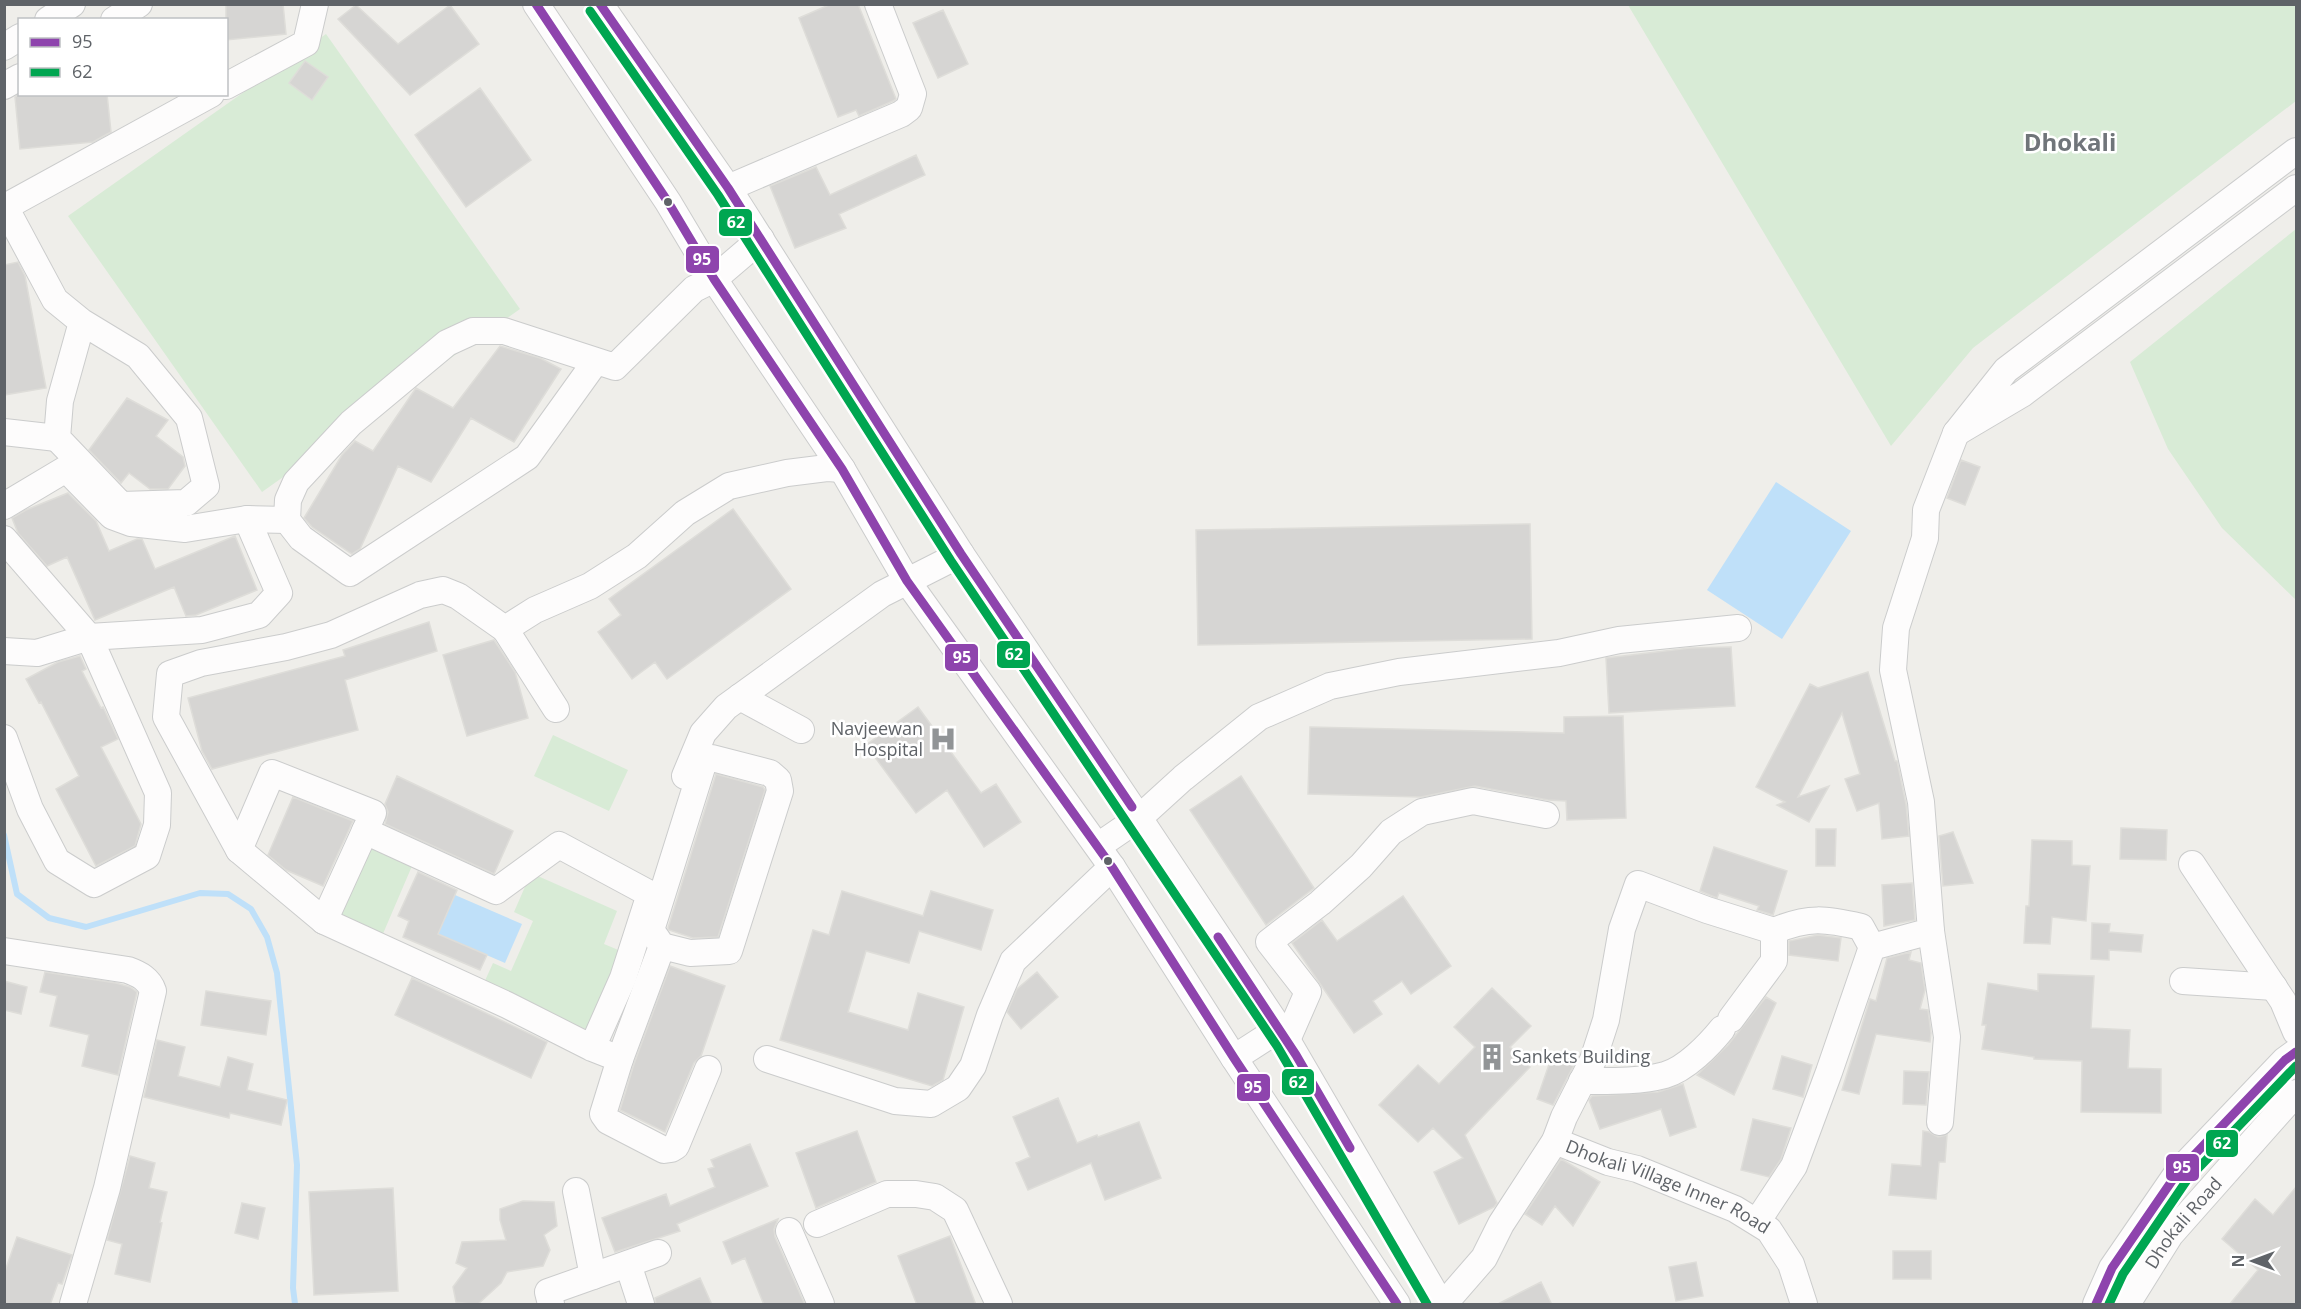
<svg xmlns="http://www.w3.org/2000/svg" width="2301" height="1309" font-family="'Open Sans',sans-serif">
  <style>
    .green { fill: #d8ebd6 }
    .water { fill: #bfe0f9 }
    .lines { fill: none; stroke-linecap: round; stroke-linejoin: round }
    .stream { stroke: #bfe0f9; stroke-width: 6 }
    .building { fill: #d6d5d3; stroke: #deddd9; stroke-width: 1.5 }
    .minor-casing { stroke: #cbcccc; stroke-width: 28 }
    .minor { stroke: #fdfcfc; stroke-width: 26 }
    .bus-1-casing { stroke: #fff; stroke-width: 14 }
    .bus-2-casing { stroke: #fff; stroke-width: 14 }
    .bus-1 { stroke: #8e44ad; stroke-width: 9 }
    .bus-2 { stroke: #00a651; stroke-width: 9 }
    .bus-dot { fill: #5f6368; stroke: #fff; stroke-width: 2 }
    .labels { text-anchor: middle; stroke-width: 5; stroke-linejoin: round; paint-order: stroke }
    .poi-label { font-size: 18px; fill: #5f6368; stroke: #fff; text-anchor: end }
    .street-label { font-size: 18px; fill: #5f6368; stroke: #fff }
    .district-label { font-size: 24px; font-weight: bold; fill: #70757a; stroke: #fff }
    .line-badge { stroke: #fff; stroke-width: 2 }
    .badge-label { font-size: 16px; text-anchor: middle; font-weight: bold; fill: #fff }
  </style>
  <rect width="100%" height="100%" fill="#efeeea"/>
  <path class="green" d="M1628,5H2296V101L1973,348L1891,446Z
    M326,34L520,309L262,492L68,216Z
    M2296,229V600L2222,528L2168,449L2130,362Z
    M553,735L628,770L609,811L534,776Z
    M367,846L412,866L382,936L337,917Z
    M531,873L617,911L604,944L640,959L606,1038L483,985L493,963L511,971L533,921L514,912Z"/>
  <path class="water" d="M1776,482L1851,531L1782,639L1707,590Z
    M455,895L522,924L505,963L438,934Z"/>
  <g class="lines">
    <path class="stream" d="M4,835L17,894L49,918L86,927L200,893L228,894L251,909L267,937L277,973L297,1165L293,1288L295,1304"/>
  </g>
  <path class="building" d="M226,4H283L286,34L226,40Z
    M831,4H858L896,99L893,101L859,116L856,110L838,117L799,18Z
    M356,5L398,44L450,5L479,44L410,95L338,19Z
    M943,10L968,64L938,78L913,23Z
    M305,61L328,77L312,100L289,83Z
    M480,88L531,160L466,207L415,135Z
    M19,94H107L111,132L93,142L20,149L15,97Z
    M916,155L925,175L839,214L846,228L795,248L770,186L816,167L830,195Z
    M18,262L25,276L46,388L4,395V265Z
    M500,346L540,358L561,369L514,442L471,418L431,482L398,466L360,549L352,554L312,527L304,518L342,455L355,441L373,451L416,388L453,408Z
    M127,398L168,420L156,436L183,457L185,466L168,489H150L129,473L121,483L89,450Z
    M1961,460L1980,467L1965,505L1947,498Z
    M68,493L96,521L109,551L137,539H142L155,569L235,536L257,590L196,615L186,616L174,587L95,620L67,557L47,566L18,533L12,518L26,510Z
    M733,509L791,589L667,679L655,662L632,679L598,632L621,615L609,599Z
    M1530,524L1532,639L1198,645L1196,530Z
    M429,622L437,651L345,680L358,730L212,769L202,751L188,698L345,656L343,650Z
    M494,640L515,672L528,718L467,736L443,655Z
    M1731,647L1735,706L1609,713L1606,658L1690,648Z
    M80,656L86,669L82,671L101,708L103,707L118,739L101,747L141,824L135,846L96,866L56,789L79,776L41,702L39,703L26,679L58,662Z
    M1868,672L1895,761H1897L1906,804L1909,836L1882,839L1879,803L1857,811L1845,779L1860,774L1842,713L1798,797L1829,786L1809,822L1777,805L1785,802L1756,787L1810,684L1818,688Z
    M918,707L981,793L996,784L1021,822L984,847L947,790L916,813L866,745Z
    M1623,716L1626,818L1567,820L1566,801L1548,800L1475,786L1421,797L1308,794L1310,727L1564,733V717Z
    M716,774L763,787L765,790L718,937L693,938L669,930L668,928Z
    M397,776L513,831L494,874L385,824L388,812L385,804Z
    M1241,776L1314,888L1266,925L1190,810Z
    M293,797L353,821L323,886L286,870L268,855Z
    M2121,828L2167,830L2166,860L2120,859Z
    M1816,829H1836L1835,866H1816Z
    M1953,832L1973,883L1943,886L1939,836Z
    M2032,840L2072,841V865L2090,866L2086,921L2052,917L2050,944L2024,943L2026,906H2029Z
    M1714,847L1787,871L1773,915L1757,910L1759,906L1719,893L1717,898L1700,891Z
    M418,872L457,890L438,934L487,955L480,970L403,937L409,921L398,916Z
    M1912,883L1915,920L1884,926L1882,885Z
    M842,891L923,916L931,891L993,910L981,950L919,931L909,963L866,951L848,1012L908,1030L918,993L964,1007L943,1080L932,1086L780,1040L813,930L829,935Z
    M1403,896L1451,966L1411,994L1402,981L1373,1001L1382,1014L1354,1033L1292,943L1322,920L1337,941Z
    M2092,923L2110,924L2109,932L2143,935L2141,952L2109,950V960L2091,959Z
    M1818,935L1841,938L1838,961L1789,955V941Z
    M1911,952L1909,960L1921,963L1925,990L1920,1009L1928,1010L1931,1033L1930,1042L1876,1034L1859,1094L1842,1090L1870,999L1876,1001L1887,958Z
    M670,966L725,986L701,1056L694,1063L665,1132L620,1110L634,1064Z
    M45,972L116,983L130,987L137,992L118,1075L82,1066L89,1035L50,1026L57,996L40,992Z
    M1037,972L1058,997L1021,1029L1007,1012L1017,989Z
    M2038,974L2094,976L2091,1028L2130,1030L2128,1068L2161,1069V1113L2081,1112L2082,1061L2034,1059V1057L1982,1049L1986,1025H1982L1988,983L2038,991Z
    M412,978L547,1042L531,1078L395,1015Z
    M4,981L27,987L21,1014L4,1010Z
    M1492,988L1531,1026L1510,1047L1530,1067L1465,1135L1497,1203L1494,1207L1459,1224L1434,1172L1463,1158L1433,1128L1418,1142L1379,1105L1418,1065L1439,1084L1475,1047L1454,1027Z
    M206,991L271,1001L266,1035L201,1025Z
    M1766,997L1776,1003L1734,1095L1697,1075L1728,1045Z
    M157,1040L185,1047L178,1076L220,1087L228,1057L253,1064L247,1090L287,1100L281,1125L230,1113L229,1118L144,1097Z
    M1553,1053L1576,1061L1553,1105L1537,1099Z
    M1782,1056L1812,1065L1803,1097L1773,1089Z
    M1904,1071L1929,1072L1926,1105L1903,1104Z
    M1683,1084L1696,1127L1670,1136L1661,1109L1600,1129L1589,1100L1592,1096L1658,1092Z
    M1058,1098L1077,1143L1097,1135L1098,1137L1139,1122L1161,1178L1105,1200L1091,1163L1028,1190L1016,1163L1030,1157L1013,1117Z
    M1753,1119L1791,1128L1781,1159L1769,1177L1741,1170Z
    M857,1131L876,1182L816,1208L796,1153Z
    M1923,1131L1929,1132L1938,1137L1947,1135L1945,1162H1939L1936,1199L1889,1195L1892,1164L1921,1166Z
    M750,1144L768,1186L677,1224L680,1231L615,1252L602,1218L666,1194L670,1206L715,1187L708,1169L714,1167L711,1160Z
    M130,1156L155,1163L149,1188L167,1192L160,1222L162,1223L150,1282L115,1274L122,1244L107,1240Z
    M1561,1159L1600,1182L1573,1226L1555,1206L1542,1225L1525,1214Z
    M2296,1187V1305H2229L2258,1270L2222,1239L2255,1199L2273,1215Z
    M393,1188L398,1291L314,1295L309,1192Z
    M523,1201L554,1202L557,1226L544,1235L550,1250L543,1266L507,1272L501,1283L477,1305L456,1302L453,1287L467,1268L456,1263L462,1242L506,1240L500,1220V1209Z
    M242,1203L265,1208L258,1239L235,1233Z
    M778,1219L774,1229L775,1237L805,1305H764L745,1258L732,1264L723,1242Z
    M950,1236L976,1305H917L898,1256Z
    M17,1237L72,1255L62,1284L58,1283L50,1305H4V1274Z
    M1893,1251H1931V1279H1893Z
    M1696,1262L1703,1296L1676,1301L1669,1267Z
    M700,1278L712,1305H656L655,1298Z
    M1541,1282L1552,1305H1496Z"/>
  <g class="lines">
    <defs>
      <g id="minor">
        <path d="M536,4L668,202L714,279L842,469L907,581L1112,867L1234,1058L1397,1304"/>
        <path d="M600,4L728,188L961,554L1139,818L1287,1040L1441,1304"/>
        <path d="M48,20L72,4"/>
        <path d="M114,20L139,4"/>
        <path d="M4,47L20,37"/>
        <path d="M4,86L20,77"/>
        <path d="M226,86L306,43L315,4"/>
        <path d="M2296,151L2006,370L1956,433L2022,394L2296,188"/>
        <path d="M728,188L901,114L909,108L913,94L878,4"/>
        <path d="M4,205L55,300L82,322L138,356L189,418L206,486L186,503L121,505L57,438L60,401L82,322"/>
        <path d="M5,207L211,94"/>
        <path d="M596,361L527,457L350,573L301,538L287,520L288,500L296,482L351,423L447,343L473,331H504L615,367L694,289L714,279L761,239"/>
        <path d="M4,432L57,438"/>
        <path d="M4,506L66,469L112,516L131,523L185,529L247,519L287,520"/>
        <path d="M4,539L89,637L158,793L157,825L147,856L94,884L57,861L30,809L4,738"/>
        <path d="M505,629L556,709"/>
        <path d="M4,651L37,653L89,637L202,630L259,615L279,593L247,519"/>
        <path d="M740,697L801,730"/>
        <path d="M685,776L703,733L726,707L882,594L961,554"/>
        <path d="M1098,846L1139,818L1183,778L1259,717L1330,686L1399,672L1559,653L1619,640L1738,628"/>
        <path d="M239,850L272,773L373,813L365,831"/>
        <path d="M2192,864L2283,1001L2296,1032"/>
        <path d="M324,921L239,850L166,717L170,674L201,663L286,647L331,635L420,595L443,590L458,596L505,629L535,610L590,586L637,556L685,513L729,486L787,473L827,468L842,469"/>
        <path d="M1774,931C1809,916 1826,919 1861,927L1872,947"/>
        <path d="M1931,931L1947,1037L1940,1122"/>
        <path d="M662,946L651,930L704,761L712,758L770,773L778,780L780,791L729,951L690,953L662,946L620,1059L603,1114L608,1121L664,1150L671,1149L676,1146L708,1069"/>
        <path d="M4,951L128,970C139,974 149,979 153,991L107,1188L73,1304"/>
        <path d="M2183,981L2274,987"/>
        <path d="M1731,1019L1774,961V931"/>
        <path d="M1287,1040L1308,992L1269,942L1320,903L1361,866L1391,832L1422,812L1473,801L1546,815"/>
        <path d="M592,1048L623,978L650,894L559,845L496,891L365,831L324,921L507,1005L592,1048L620,1059"/>
        <path d="M1234,1058L1279,1029"/>
        <path d="M767,1059L895,1101L931,1104L958,1088L973,1066L990,1015L1013,961L1112,867"/>
        <path d="M1582,1081C1609,1081 1639,1082 1665,1075C1686,1069 1709,1045 1722,1029"/>
        <path id="s1" d="M1555,1141L1608,1162L1637,1169L1735,1209L1769,1230L1791,1264L1804,1304"/>
        <path d="M576,1191L593,1276"/>
        <path d="M1757,1222L1794,1166L1829,1072L1872,947L1931,931L1921,802L1893,670L1896,628L1925,538L1926,510L1956,433"/>
        <path d="M817,1224L887,1194H916L935,1197L955,1210L999,1304"/>
        <path d="M789,1231L821,1304"/>
        <path d="M628,1264L641,1304"/>
        <path d="M551,1304L548,1292L658,1253"/>
        <path d="M1444,1304L1484,1258L1501,1224L1555,1141L1564,1117L1593,1060L1606,1020L1622,929L1638,884L1707,910L1774,931"/>
        <path d="M2096,1304L2112,1268L2178,1172L2285,1060L2296,1052"/>
        <path id="s2" d="M2127,1304L2170,1235L2296,1093"/>
      </g>
    </defs>
    <use href="#minor" class="minor-casing"/>
    <use href="#minor" class="minor"/>
    <defs>
      <path id="bus-1" d="M536,4L668,202L714,279L842,469L907,581L1112,867L1234,1058L1397,1304
        M600,4L728,188L961,554L1132,807
        M1218,937L1296,1055L1350,1148
        M2096,1304L2112,1268L2178,1172L2285,1060L2296,1052"/>
      <path id="bus-2" d="M590,11L718,195L951,561L1277,1046L1427,1304
        M2109,1304L2123,1274L2187,1180L2296,1066"/>
    </defs>
    <use href="#bus-1" class="bus-1-casing"/>
    <use href="#bus-2" class="bus-2-casing"/>
    <use href="#bus-1" class="bus-1"/>
    <use href="#bus-2" class="bus-2"/>
  </g>
  <defs>
    <symbol id="hospital-bare" viewBox="-9 -9 18 18"><path d="M-5-5h3v3.5h4V-5h3V5h-3V1.5h-4V5h-3Z" fill="#919496" stroke="#fff" stroke-width="2.5" paint-order="stroke"/></symbol>
    <symbol id="building-bare" viewBox="-9 -9 18 18"><path d="M-4-6H4V6H1V3H-1V6H-4ZM-2.5-4.3h1.7v1.8h-1.7ZM.8-4.3h1.7v1.8H.8ZM-2.5-1h1.7V.8h-1.7ZM.8-1h1.7V.8H.8Z" fill="#919496" stroke="#fff" stroke-width="2.5" paint-order="stroke"/></symbol>
  </defs>
  <g fill-rule="evenodd">
    <use href="#hospital-bare" x="924" y="720" width="38" height="38"/>
    <use href="#building-bare" x="1473" y="1038" width="38" height="38"/>
  </g>
  <g class="bus-dot">
    <circle cx="668" cy="202" r="5"/>
    <circle cx="1108" cy="861" r="5"/>
  </g>
  <g class="labels">
    <g class="poi-label">
      <text x="923" y="735">Navjeewan<tspan x="923" dy="21">Hospital</tspan></text>
      <text x="1512" y="1063" text-anchor="start">Sankets Building</text>
    </g>
    <g class="street-label">
      <text dy="6" stroke="none"><textPath href="#s1" startOffset="122">Dhokali Village Inner Road</textPath></text>
      <text dy="6" stroke="none"><textPath href="#s2" startOffset="99">Dhokali Road</textPath></text>
    </g>
    <g class="district-label">
      <text x="2070" y="151">Dhokali</text>
    </g>
  </g>
  <g class="line-badge">
    <rect x="718" y="208" width="35" height="29" rx="6" fill="#00a651"/>
    <rect x="685" y="245" width="35" height="29" rx="6" fill="#8e44ad"/>
    <rect x="996" y="640" width="35" height="29" rx="6" fill="#00a651"/>
    <rect x="944" y="643" width="35" height="29" rx="6" fill="#8e44ad"/>
    <rect x="1281" y="1068" width="34" height="28" rx="6" fill="#00a651"/>
    <rect x="1236" y="1073" width="35" height="29" rx="6" fill="#8e44ad"/>
    <rect x="2205" y="1129" width="34" height="29" rx="6" fill="#00a651"/>
    <rect x="2165" y="1153" width="35" height="29" rx="6" fill="#8e44ad"/>
  </g>
  <g class="badge-label">
    <text x="736" y="228">62</text>
    <text x="702" y="265">95</text>
    <text x="1014" y="660">62</text>
    <text x="962" y="663">95</text>
    <text x="1298" y="1088">62</text>
    <text x="1253" y="1093">95</text>
    <text x="2222" y="1149">62</text>
    <text x="2182" y="1173">95</text>
  </g>
  <rect width="2301" height="1309" fill="none" stroke="#5f6368" stroke-width="12"/>
  <rect x="18" y="18" width="210" height="78" fill="#ffffff" stroke="#bfc1c3" stroke-width="1.5"/>
  <rect x="30" y="38" width="30" height="9" fill="#8e44ad" stroke="#bfc1c3" stroke-width="1.5"/>
  <text x="72" y="48" font-size="18" fill="#5f6368">95</text>
  <rect x="30" y="68" width="30" height="9" fill="#00a651" stroke="#bfc1c3" stroke-width="1.5"/>
  <text x="72" y="78" font-size="18" fill="#5f6368">62</text>
  <g transform="translate(2253 1261) rotate(270)" stroke="#ffffff" stroke-width="4.5" paint-order="stroke">
  <path d="M0-4.5L10 22L0 15L-10 22Z" fill="#5f6368"/>
  <text y="-9" font-size="16" font-weight="bold" text-anchor="middle" fill="#5f6368">N</text>
  </g>
</svg>
